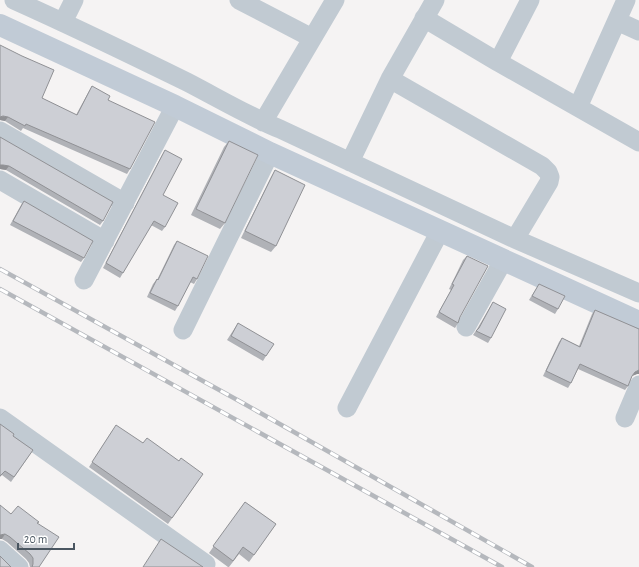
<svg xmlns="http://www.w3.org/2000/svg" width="639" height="567" font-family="'Alegreya Sans',sans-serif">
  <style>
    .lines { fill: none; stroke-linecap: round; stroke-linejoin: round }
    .street { stroke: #c1cad2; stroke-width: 19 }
    .secondary { stroke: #c1cbd6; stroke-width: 22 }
    .rail-casing { stroke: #b5b8bd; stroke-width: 4.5 }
    .rail { stroke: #fff; stroke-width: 3; stroke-dasharray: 9; stroke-linecap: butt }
    .wall { fill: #b0b2b7 }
    .shaded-wall { fill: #909195 }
    .building { fill: #cdcfd5; stroke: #909195 }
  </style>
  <rect width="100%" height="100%" fill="#f5f3f3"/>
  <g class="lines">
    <path class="street" d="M14,0C72,26 130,54 187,82C218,98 248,116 280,129L515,239L639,293
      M239,0L312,38
      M530,0L498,62L639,142
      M424,18L498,62
      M617,21L639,31
      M63,22L74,0
      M390,79L542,166L548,172L550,177L549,182L515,239
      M578,107L626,0
      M263,122L335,0
      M0,131L125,203
      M350,162L390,79L435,0
      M0,180L105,241
      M84,280L175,106
      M466,327L503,261
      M183,330L270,153
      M347,408L440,231
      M0,418L206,564
      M625,418L639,385
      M0,550L19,567"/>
    <path class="secondary" d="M0,25L175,106L270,153L639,322"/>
    <defs>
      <path id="rail" d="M0,269L241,402L532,567
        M0,289L502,567"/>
    </defs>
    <use href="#rail" class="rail-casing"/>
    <use href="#rail" class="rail"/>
  </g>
  <path class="wall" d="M92,86L108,100L130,169L127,174L23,128L21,131L5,121L0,120L42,98L76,115L89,91Z
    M0,137L103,221L100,225L6,170L0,169Z
    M229,141L225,223L220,229L191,215L224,147Z
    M165,150L163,195L165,227L162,231L151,225L120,278L103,268L162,155Z
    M275,170L276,246L271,252L241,238L271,177Z
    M24,201L84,258L81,262L10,225L21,205Z
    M177,241L197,279L194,284L190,282L178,306L175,311L147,297L153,284L157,279V280L174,245Z
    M467,256L460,317L458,323L455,328L436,317L451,290L449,289L463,260Z
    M539,284L558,309L555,314L529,300Z
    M493,302L491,338L488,343L473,335L477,329Z
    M595,310L639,329V374H637L632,376L628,386L625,390L578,369L571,383L568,388L543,376L559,342L562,338L579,346L592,314Z
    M238,323L266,356L263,361L227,340Z
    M0,424L13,436L33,450L11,482L2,475L0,477Z
    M112,431L143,443L179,461L203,474L168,524L89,467Z
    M245,502L276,524L249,562L239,554L229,567H228L209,553Z
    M11,514L37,523L39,567H30L29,563L26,559L7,542L2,539Z"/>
  <path class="shaded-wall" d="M3,116L8,117L5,121L0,120V117Z
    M0,165H3L9,166L6,170L0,169Z
    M639,370V374H637L632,376L635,372Z
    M5,534L2,539H0V535Z"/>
  <path class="building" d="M0,45L22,56L54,70L42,98L77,115L92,86L110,96L108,100L155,122L130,169L26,124L25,126L8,117L3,116L0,117Z
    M0,137L113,202L103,221L9,166L3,165H0Z
    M229,141L258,155L225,223L196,209Z
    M165,150L182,159L163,195L178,203L165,227L154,221L123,273L106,263Z
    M275,170L305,185L276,246L245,231Z
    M24,201L93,241L84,258L13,221Z
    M177,241L208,256L197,279L193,277L178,306L150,293L157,279L158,280Z
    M467,256L488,266L460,317L458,323L439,312L454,285L452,284Z
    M539,284L565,296L558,309L532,296Z
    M493,302L506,309L491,338L476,331L479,328Z
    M595,310L639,329V370L635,372L632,376L628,386L580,364L571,383L546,371L562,338L580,347Z
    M238,323L274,344L266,356L231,336Z
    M0,424L14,434L13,436L33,450L14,477L5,471L0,476Z
    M116,425L143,443L147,438L179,461L181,458L203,474L172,518L92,462Z
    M245,502L276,524L254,555L243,547L233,561L213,546Z
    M0,505L11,514L18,506L39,522L37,523L59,537L39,567H32L33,564V558L30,554L10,537L5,534L0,535Z
    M161,539L203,567H143Z
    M0,556L11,567H0Z"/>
  <path d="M18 543v6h56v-6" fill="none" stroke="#4a5661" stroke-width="2"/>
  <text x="24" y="543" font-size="12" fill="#4a5661" stroke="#ffffff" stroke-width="3" paint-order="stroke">20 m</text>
</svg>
